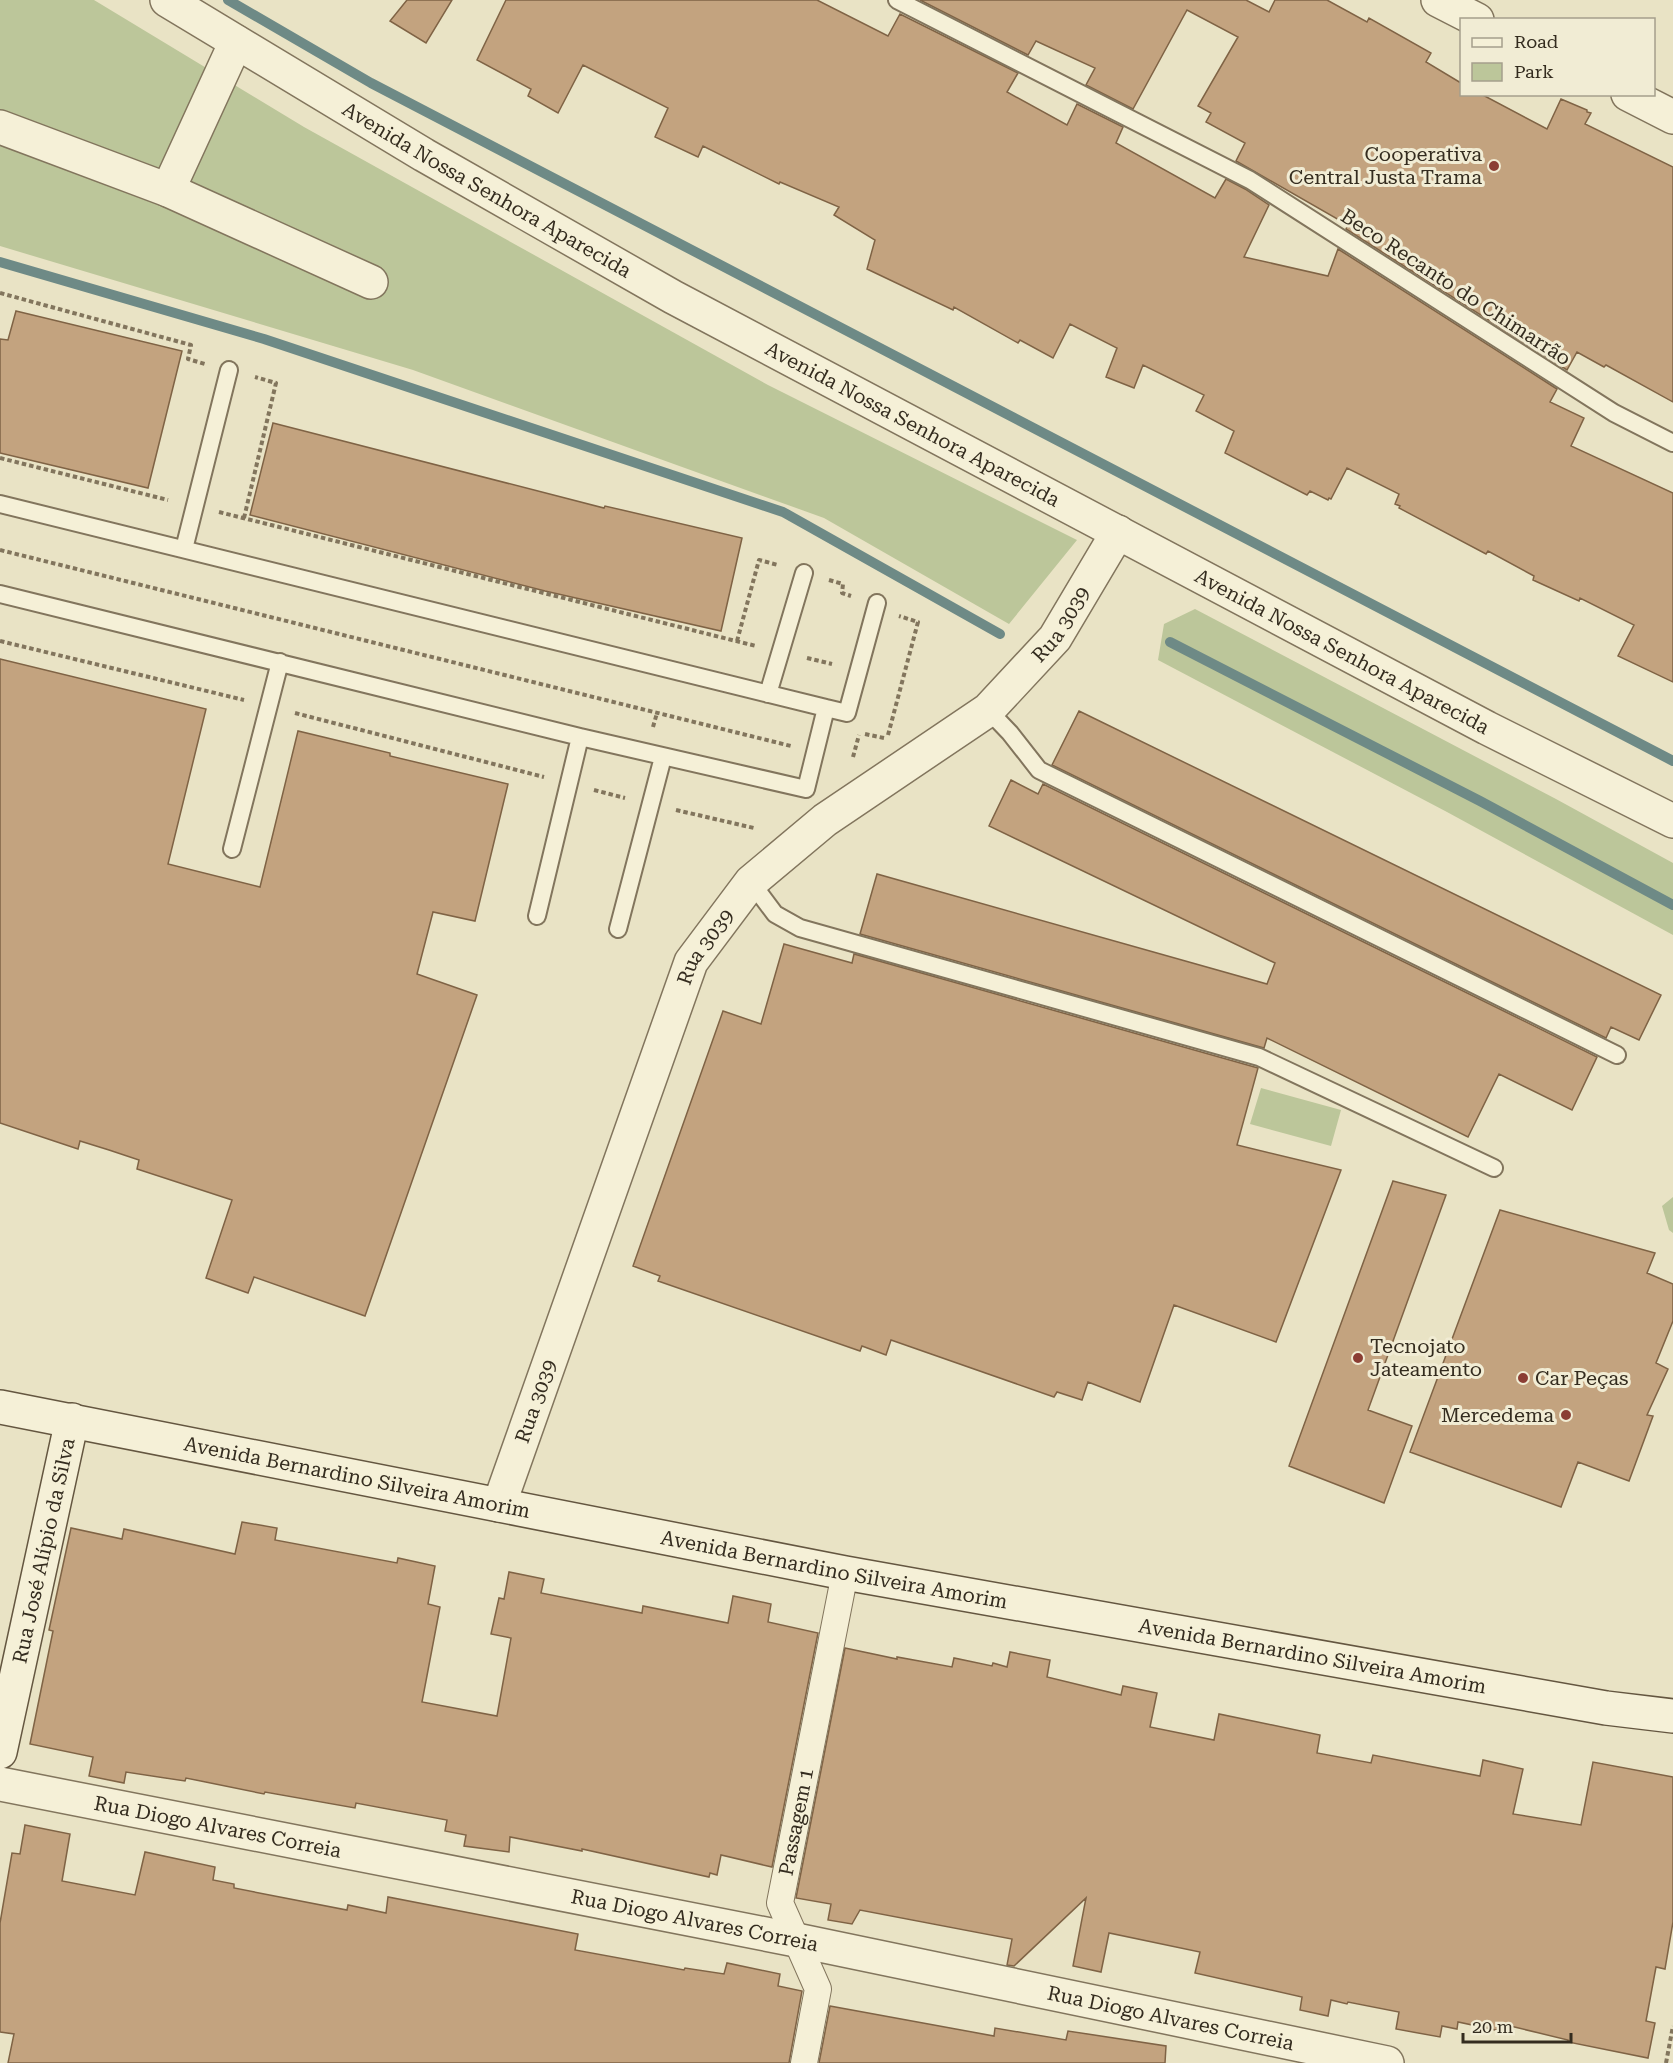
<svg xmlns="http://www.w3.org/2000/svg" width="1673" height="2063" font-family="'Roboto Serif',serif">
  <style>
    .green { fill: #bcc69a }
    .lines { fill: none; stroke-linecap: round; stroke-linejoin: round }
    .stream { stroke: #6e8a86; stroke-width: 10 }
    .building { fill: #c3a37f; stroke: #7f6345; stroke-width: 1.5 }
    .service-casing { stroke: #82755d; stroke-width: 20 }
    .pedestrian-casing { stroke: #82755d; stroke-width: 28 }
    .minor-casing { stroke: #82755d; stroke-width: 36 }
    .secondary-casing { stroke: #645640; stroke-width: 36 }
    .path { stroke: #82755d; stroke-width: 4; stroke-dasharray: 4.5 3; stroke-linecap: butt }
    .service { stroke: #f5f0d7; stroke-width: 16 }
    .pedestrian { stroke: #f5f0d7; stroke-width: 26 }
    .minor { stroke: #f5f0d7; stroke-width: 33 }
    .secondary { stroke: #f5f0d7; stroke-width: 33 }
    .poi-dot { fill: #8b3d33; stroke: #f1ecd4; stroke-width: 2 }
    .labels { text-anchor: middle; stroke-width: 6; stroke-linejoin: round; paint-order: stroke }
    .poi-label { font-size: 20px; fill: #342c1f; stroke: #f1ecd4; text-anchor: end }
    .street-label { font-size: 20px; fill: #342c1f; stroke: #f1ecd4 }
  </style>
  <rect width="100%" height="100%" fill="#e9e3c5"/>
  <path class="green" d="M0,0H94L304,127L768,385L1077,540L1009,624L824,518L413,370L0,246Z
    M1195,609L1556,799L1673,863V935L1447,812L1158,660L1164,624Z
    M1261,1088L1341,1110L1331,1146L1250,1124Z
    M1673,1197V1233L1669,1230L1662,1206Z"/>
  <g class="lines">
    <path class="stream" d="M228,0L371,83L1673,761
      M0,262L264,339L783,512L1000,634
      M1170,642L1480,801L1673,905"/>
  </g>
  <path class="building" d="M407,0H452L426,43L390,21Z
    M506,0H817L888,36L900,14L1018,73L1007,92L1067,125L1077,104L1123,127L1116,143L1215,198L1226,179L1245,189L1269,205L1244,257L1328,276L1338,249L1557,389L1550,402L1584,418L1571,446L1673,493V682L1618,656L1634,625L1580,598L1579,601L1533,580L1534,576L1488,551L1486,554L1399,508L1400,506L1395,504L1399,494L1347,468L1331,499L1329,498L1328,500L1310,491L1307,495L1225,453L1234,431L1196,411L1204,395L1143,365L1134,388L1106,377L1117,348L1070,324L1053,358L1020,340L1018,343L954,307L953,310L867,269L875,240L834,215L839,207L780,182L779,184L703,146L698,157L655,137L668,108L583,65L558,113L528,96L531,89L477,60Z
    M920,0H1246L1269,12L1275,0H1327L1367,22L1369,18L1431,53L1426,62L1461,83V94H1481L1547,129L1561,99L1587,110V112L1591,113L1585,124L1673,167V402L1606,365L1604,367L1577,352L1567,370L1346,229L1348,225L1236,161L1245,143L1206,122L1211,113L1198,106L1238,37L1187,10L1133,109L1086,85L1095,68L1036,41L1028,55Z
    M16,311L182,351L148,488L0,453V339L8,340Z
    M273,423L604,508L605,506L742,538L721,631L545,591L250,515Z
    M0,659L206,709L168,864L260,887L298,731L390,753V756L508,784L475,921L433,912L417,974L477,995L365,1316L254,1277L248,1293L206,1278L232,1200L137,1169L139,1160L109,1150L80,1141L78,1149L0,1123Z
    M1079,711L1661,995L1639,1040L1611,1027L1606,1038L1052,765Z
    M1011,780L1038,794L1043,784L1597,1057L1572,1110L1499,1074L1468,1137L1267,1038L1264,1048L860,934L877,874L1267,984L1275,963L989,826Z
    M784,944L852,963L854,954L1258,1068L1237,1145L1341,1170L1276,1342L1174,1305L1140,1402L1088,1382L1082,1400L1057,1392L1054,1397L891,1340L886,1355L862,1346L860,1351L658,1281L660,1276L633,1266L723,1011L761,1024Z
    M1393,1181L1446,1195L1368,1410L1412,1426L1384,1503L1289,1466Z
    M1500,1210L1655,1253L1647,1273L1673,1284V1321L1656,1363L1668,1369L1647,1415L1653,1416L1629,1481L1578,1462L1561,1507L1410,1452Z
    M242,1522L277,1528L275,1540L397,1563L398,1558L435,1566L428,1604L440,1607L422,1702L497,1716L511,1638L491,1634L499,1598L504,1599L509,1572L544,1579L541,1593L642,1613L643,1606L728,1623L733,1596L771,1604L768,1622L818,1633L772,1867L721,1855L717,1875L710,1873L709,1877L582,1849V1851L510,1837L509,1852L464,1846L466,1835L445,1831L447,1820L356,1803L355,1808L265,1792L264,1794L186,1778L185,1781L126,1772L124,1783L89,1776L93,1757L30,1744L53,1631L49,1630L71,1528L122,1539L124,1529L235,1554Z
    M845,1648L897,1659V1657L952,1667L954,1658L992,1666L993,1663L1007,1667L1010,1652L1050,1660L1047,1677L1121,1695L1123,1686L1157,1693L1150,1727L1214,1740L1219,1714L1320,1735L1317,1753L1371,1763L1373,1755L1480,1776L1483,1760L1523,1769L1513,1814L1581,1825L1593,1762L1673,1777V1922L1665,1969L1656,1967L1646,2021L1655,2023L1648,2058L1568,2042V2040L1506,2025L1505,2032L1458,2022L1457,2029L1442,2026L1440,2037L1396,2029L1399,2012L1348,2002L1347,2004L1331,2000L1328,2016L1300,2010L1302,1997L1195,1973L1200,1952L1109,1933L1101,1972L1073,1966L1086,1898L1014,1966L1007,1965L1012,1939L860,1910L852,1924L828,1920L831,1904L796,1898Z
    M25,1825L70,1834L62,1881L135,1895L145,1852L215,1867L213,1880L234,1884V1888L347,1910L348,1905L386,1913L388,1897L578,1934L575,1950L684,1970L685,1968L724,1974L727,1963L780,1974L778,1986L802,1991L789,2063H8L14,2034L0,2032V1923L12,1853L20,1854Z
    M830,2006L994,2036L995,2028L1066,2040L1068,2031L1166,2046L1165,2063H819Z"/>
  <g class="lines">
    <defs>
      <path id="service" d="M897,0L1250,180L1614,413L1673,443
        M0,504L826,708L806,789L580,737L0,594
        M184,549L229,370
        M768,694L804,573
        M826,708L847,713L877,603
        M988,710L1010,733L1039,770L1617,1055
        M232,849L280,662
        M751,882L775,914L800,928L1259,1057L1494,1168
        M537,916L580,737
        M618,929L663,757"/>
      <g id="pedestrian">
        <path id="s1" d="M804,2063L818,1989L780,1903L845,1573"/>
      </g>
      <g id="minor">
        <path id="s2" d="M167,0L424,155L673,297L1487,728L1673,821"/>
        <path d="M1438,0L1477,20"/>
        <path d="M1628,94L1673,117"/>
        <path d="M0,127L168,190L371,282"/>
        <path d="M168,190L236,42"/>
        <path id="s3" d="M499,1505L691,962L751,882L825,820L988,710L1055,638L1118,532"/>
        <path id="s4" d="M0,1784L796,1940L1387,2063"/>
      </g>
      <g id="secondary">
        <path id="s5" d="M0,1407L845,1573L1606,1708L1673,1716"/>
        <path id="s6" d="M0,1752L72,1420"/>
      </g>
    </defs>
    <use href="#service" class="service-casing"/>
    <use href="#pedestrian" class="pedestrian-casing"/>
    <use href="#minor" class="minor-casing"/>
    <use href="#secondary" class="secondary-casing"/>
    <path class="path" d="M0,293L191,345L188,359L205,364
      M0,458L168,500
      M219,512L756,646
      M244,518L276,383L255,377
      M0,550L791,746
      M829,580L843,584L842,593L851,596
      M0,641L244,700
      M737,641L759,560L778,565
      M807,658L832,664
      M295,713L544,777
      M653,727L657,713
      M865,734L884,738
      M888,735L918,622L899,616
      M853,757L859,735
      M594,790L625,798
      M676,810L754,828
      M1666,2063L1673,2026"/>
    <use href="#service" class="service"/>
    <use href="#pedestrian" class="pedestrian"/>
    <use href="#minor" class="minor"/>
    <use href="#secondary" class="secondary"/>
  </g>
  <g class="poi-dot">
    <circle cx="1494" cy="166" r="6"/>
    <circle cx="1358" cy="1358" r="6"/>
    <circle cx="1523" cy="1378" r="6"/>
    <circle cx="1566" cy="1415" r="6"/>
  </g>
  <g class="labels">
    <g class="poi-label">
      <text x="1482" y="161">Cooperativa<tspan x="1482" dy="23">Central Justa Trama</tspan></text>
      <text x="1370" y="1353" text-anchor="start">Tecnojato<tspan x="1370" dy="23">Jateamento</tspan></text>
      <text x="1535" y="1385" text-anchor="start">Car Peças</text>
      <text x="1554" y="1422">Mercedema</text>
    </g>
    <g class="street-label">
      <text dy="7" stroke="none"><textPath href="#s2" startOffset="372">Avenida Nossa Senhora Aparecida</textPath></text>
      <text transform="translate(1456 287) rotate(33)" y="7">Beco Recanto do Chimarrão</text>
      <text dy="7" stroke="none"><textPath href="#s2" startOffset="858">Avenida Nossa Senhora Aparecida</textPath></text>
      <text dy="7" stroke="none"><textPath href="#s3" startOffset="1082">Rua 3039</textPath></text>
      <text dy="7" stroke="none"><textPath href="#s2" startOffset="1344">Avenida Nossa Senhora Aparecida</textPath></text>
      <text dy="7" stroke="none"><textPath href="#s3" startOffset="596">Rua 3039</textPath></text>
      <text dy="7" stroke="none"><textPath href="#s3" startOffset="110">Rua 3039</textPath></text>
      <text dy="7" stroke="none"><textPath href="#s5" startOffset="364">Avenida Bernardino Silveira Amorim</textPath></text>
      <text dy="7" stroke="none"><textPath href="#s6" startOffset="206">Rua José Alípio da Silva</textPath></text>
      <text dy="7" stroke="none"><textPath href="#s5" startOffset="850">Avenida Bernardino Silveira Amorim</textPath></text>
      <text dy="7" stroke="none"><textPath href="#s5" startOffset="1336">Avenida Bernardino Silveira Amorim</textPath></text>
      <text dy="7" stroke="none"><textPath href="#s1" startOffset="252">Passagem 1</textPath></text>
      <text dy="7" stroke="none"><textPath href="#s4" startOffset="222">Rua Diogo Alvares Correia</textPath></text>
      <text dy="7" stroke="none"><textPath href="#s4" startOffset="708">Rua Diogo Alvares Correia</textPath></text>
      <text dy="7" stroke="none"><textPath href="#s4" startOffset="1194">Rua Diogo Alvares Correia</textPath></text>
    </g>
  </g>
  <rect x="1460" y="18" width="195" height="78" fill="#f1ecd4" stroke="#a59f8c" stroke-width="1.5"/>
  <rect x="1472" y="38" width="30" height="9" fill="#f5f0d7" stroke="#a59f8c" stroke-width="1.5"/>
  <text x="1514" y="48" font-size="18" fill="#342c1f">Road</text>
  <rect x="1472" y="63" width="30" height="18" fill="#bcc69a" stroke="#a59f8c" stroke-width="1.5"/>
  <text x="1514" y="78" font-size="18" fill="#342c1f">Park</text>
  <path d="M1463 2033v9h108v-9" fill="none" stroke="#342c1f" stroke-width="3"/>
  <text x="1472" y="2033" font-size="18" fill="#342c1f" stroke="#f1ecd4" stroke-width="4.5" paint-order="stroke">20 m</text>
</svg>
